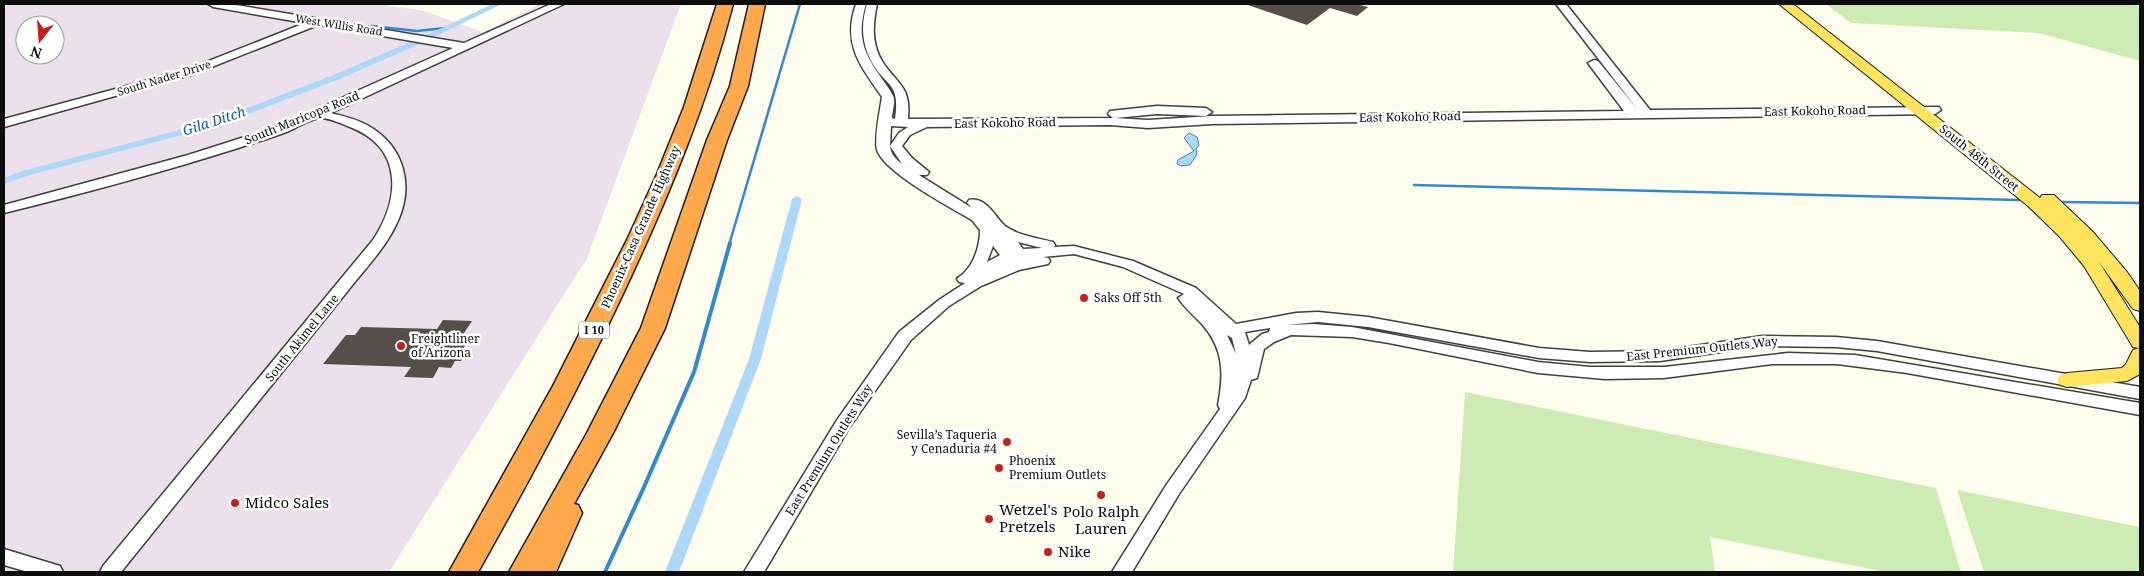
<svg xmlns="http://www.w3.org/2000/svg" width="2144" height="576" font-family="'Noto Serif',serif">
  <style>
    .industrial { fill: #ece0ec; fill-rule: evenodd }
    .green { fill: #cdecb4 }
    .water { fill: #aed8fa; stroke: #3088d6 }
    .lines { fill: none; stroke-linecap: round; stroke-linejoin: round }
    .stream-far1 { stroke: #3088d6; stroke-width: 2.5 }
    .stream { stroke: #3088d6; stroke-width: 4 }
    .canal { fill: #aed8fa; fill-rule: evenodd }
    .building { fill: #564f49 }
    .minor-casing { stroke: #404040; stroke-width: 3 }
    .major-casing { stroke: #1e1e1e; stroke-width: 2 }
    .highway-casing { stroke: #1e1e1e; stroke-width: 3 }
    .minor { fill: #fff; fill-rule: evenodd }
    .major { fill: #ffe35d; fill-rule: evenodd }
    .highway { fill: #feaa4c; fill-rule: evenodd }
    .poi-dot { fill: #c6201c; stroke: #fff; stroke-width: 2 }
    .labels { text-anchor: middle; stroke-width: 5; stroke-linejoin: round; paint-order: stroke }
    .far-street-label { font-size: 11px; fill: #0d0d0d; stroke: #fff }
    .shield { fill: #fff; stroke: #565656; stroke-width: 1 }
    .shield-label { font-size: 11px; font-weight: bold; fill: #0d0d0d }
    .street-label { font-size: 12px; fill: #0d0d0d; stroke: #fff }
    .poi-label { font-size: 12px; fill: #0d0d0d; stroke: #fff; text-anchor: start }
    .water-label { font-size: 14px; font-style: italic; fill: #0e59a7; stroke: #fff }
    .near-poi-label { font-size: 15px; fill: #0d0d0d; stroke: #fff; text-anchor: start }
  </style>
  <rect width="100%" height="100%" fill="#fffded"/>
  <path class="industrial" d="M4,4H379L424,11L483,32L540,4H681L587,258L389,572H4ZM25,25H55V55H25Z"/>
  <path class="green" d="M1826,4H2140V61L2039,33L1851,23Z
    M1465,392L1936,488L1961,572H1885L1710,537L1715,572H1453Z
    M1957,490L2140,527V572H1984Z"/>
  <path class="water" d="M1189,133L1197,137L1199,145L1196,149L1197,154L1190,165L1181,166L1177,164L1178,160L1194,151L1184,138Z"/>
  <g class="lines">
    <path class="stream-far1" d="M372,26L417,31L446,28
      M1414,185L2019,200
      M2062,202L2140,203
      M729,245L800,4"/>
    <path class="stream" d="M605,572L644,487L694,372L730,243"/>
    <path class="canal" d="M492,4H502L434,37H431L427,35Z
      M417,39L421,42L420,44L342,78L220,125L30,175L4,184V178L22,171L214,121L336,74Z
      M797,196L802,199L761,359L679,572H665L749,359L792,199Z"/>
  </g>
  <path class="building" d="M1248,4H1356L1368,7L1357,16L1330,8L1307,25L1248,5Z
    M443,320L472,321L460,339L469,340L460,353H466L461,361H455L451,368L439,367L433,378L404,377L411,367L323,364L346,335H355L361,327L437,329Z"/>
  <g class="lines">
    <defs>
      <path id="minor" d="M208,4H230L464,43L551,4H564L331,113C343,116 356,119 367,125C405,146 415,187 396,225C384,250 363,271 346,293L121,572H100L103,566L373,240C400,199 404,148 350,127C342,124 330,118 321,118C311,118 298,127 289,131C271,138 253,143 235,149C159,173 81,194 4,213V205L188,155L279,126L453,48L318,25L194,74L4,127V119L186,70L305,23L213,7Z
        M856,4H866C857,34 862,51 880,76C884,82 890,89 893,96C896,101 892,112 892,118L895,119C896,111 897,103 895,95C893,86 885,80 879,73C863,52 859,30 867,4H877C873,23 871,43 882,61C898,86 911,85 908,119L1113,118L1108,114L1110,111L1157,106L1206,108L1212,112L1206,116L1157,114L1115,118L1148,120L1212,116L1624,111L1588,63L1594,60L1598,61L1638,110L1556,4H1566L1650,110L1939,107L1941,110L1935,114L1212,124L1148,128L1110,125L927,127L910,135L902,146L912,158L929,172L927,175H919L972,208L967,203L969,200C986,196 995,217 1005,226C1019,236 1037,238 1053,242L1055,245L1054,247L1074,246L1133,261L1196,288L1236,324L1296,313L1318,312L1368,317L1539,348L1590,352L1660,351L1762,336L1836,337L1877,341L2140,387V399L1877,351L1836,347L1762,346L1660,361L1590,362L1539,358L1368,327L1318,322L1287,325L1314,324L1352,327L1538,362L1590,367H1664L1788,353L1855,355L2140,403V415L1907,373L1837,364H1772L1664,378L1605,379L1538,373L1389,343L1352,337L1291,335L1274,342L1264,349L1257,378L1251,380L1245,398L1179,494L1132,572H1112L1167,484L1220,409L1218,405C1224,374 1224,349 1202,324C1194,316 1185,308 1178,298L1184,294L1123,267L1074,254L1043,257L1048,258L1050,261L1048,264L1019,270L981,286L949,306L911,340L849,428L764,572H744L837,420L899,332L939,300L965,283L959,282L957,279C958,277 961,276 963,274C974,264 980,246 980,230L972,220C950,207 885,173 877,150C874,138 880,110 882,97C860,65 842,44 856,4ZM891,126L908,127L899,133L890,146ZM890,146L902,164L911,170C902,164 891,158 890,146ZM1018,242L1042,248L1023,249ZM993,246L1000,255L987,262ZM1270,328L1269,332L1262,334L1249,345L1245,332ZM1227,335L1232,338L1236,354Z
        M4,549L60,566L63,572H28L4,565Z"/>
      <path id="major" d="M1779,4H1793L2040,198L2042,195H2054L2093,232L2127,272L2140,291V311L2133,309L2099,262L2140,327V374L2127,381L2067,387L2060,385L2057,380L2060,375L2067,373L2122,368L2126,364L2133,350L2139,348L2133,347L2084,266L2059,236L2028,206Z"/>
      <path id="highway" d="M717,4H733C708,101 670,193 628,283C582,382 531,478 478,572H449L553,386L627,240L657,174L684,107Z
        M749,4H765L748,86L727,140L665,328L613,433L574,504L578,505L582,513L556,572H509L587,433L641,328L707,140L730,86Z"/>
    </defs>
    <use href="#minor" class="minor-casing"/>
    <use href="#major" class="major-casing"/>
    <use href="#highway" class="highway-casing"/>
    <use href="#minor" class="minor"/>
    <use href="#major" class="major"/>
    <use href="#highway" class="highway"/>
  </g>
  <g class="poi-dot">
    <circle cx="1084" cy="298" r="5"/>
    <circle cx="401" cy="346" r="5"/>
    <circle cx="1007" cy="442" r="5"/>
    <circle cx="999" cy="468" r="5"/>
    <circle cx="1101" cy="495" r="5"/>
    <circle cx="235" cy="503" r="5"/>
    <circle cx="989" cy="519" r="5"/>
    <circle cx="1048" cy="552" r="5"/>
  </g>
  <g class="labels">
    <g class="far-street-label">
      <text transform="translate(339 25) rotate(9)" y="4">West Willis Road</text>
      <text transform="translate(164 78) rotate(-17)" y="4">South Nader Drive</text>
    </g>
    <rect class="shield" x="579" y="321.5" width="30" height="17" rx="4"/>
    <g class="shield-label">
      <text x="594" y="334">I 10</text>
    </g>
    <g class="street-label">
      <text transform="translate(1815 111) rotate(-1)" y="4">East Kokoho Road</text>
      <text transform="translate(1410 117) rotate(-1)" y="4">East Kokoho Road</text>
      <text transform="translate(302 118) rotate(-22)" y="4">South Maricopa Road</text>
      <text transform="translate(1005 123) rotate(-1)" y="4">East Kokoho Road</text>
      <text transform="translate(1979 158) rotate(39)" y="4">South 48th Street</text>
      <text transform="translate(641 227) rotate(-66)" y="4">Phoenix-Casa Grande Highway</text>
      <text transform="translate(302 338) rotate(-51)" y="4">South Akimel Lane</text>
      <text transform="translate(1702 349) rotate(-6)" y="4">East Premium Outlets Way</text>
      <text transform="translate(829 450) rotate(-58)" y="4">East Premium Outlets Way</text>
    </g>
    <g class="poi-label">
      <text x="1094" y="302">Saks Off 5th</text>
      <text x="411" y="343">Freightliner<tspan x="411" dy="14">of Arizona</tspan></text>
      <text x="997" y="439" text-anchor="end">Sevilla’s Taqueria<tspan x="997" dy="14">y Cenaduria #4</tspan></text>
      <text x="1009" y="465">Phoenix<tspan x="1009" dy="14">Premium Outlets</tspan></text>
    </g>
    <g class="water-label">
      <text transform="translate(214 121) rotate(-18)" y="5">Gila Ditch</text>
    </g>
    <g class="near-poi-label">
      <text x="245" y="508">Midco Sales</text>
      <text x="999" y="515">Wetzel's<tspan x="999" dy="17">Pretzels</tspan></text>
      <text x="1101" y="517" text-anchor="middle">Polo Ralph<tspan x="1101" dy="17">Lauren</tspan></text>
      <text x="1058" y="557">Nike</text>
    </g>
  </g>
  <rect width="2144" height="576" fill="none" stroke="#0d0d0d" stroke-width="10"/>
  <g transform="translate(40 40) rotate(197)"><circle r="24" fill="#ffffff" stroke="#9e9e9e"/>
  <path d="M0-4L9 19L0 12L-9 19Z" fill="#c6201c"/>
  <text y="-8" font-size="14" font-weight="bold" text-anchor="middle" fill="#0d0d0d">N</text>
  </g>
</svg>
